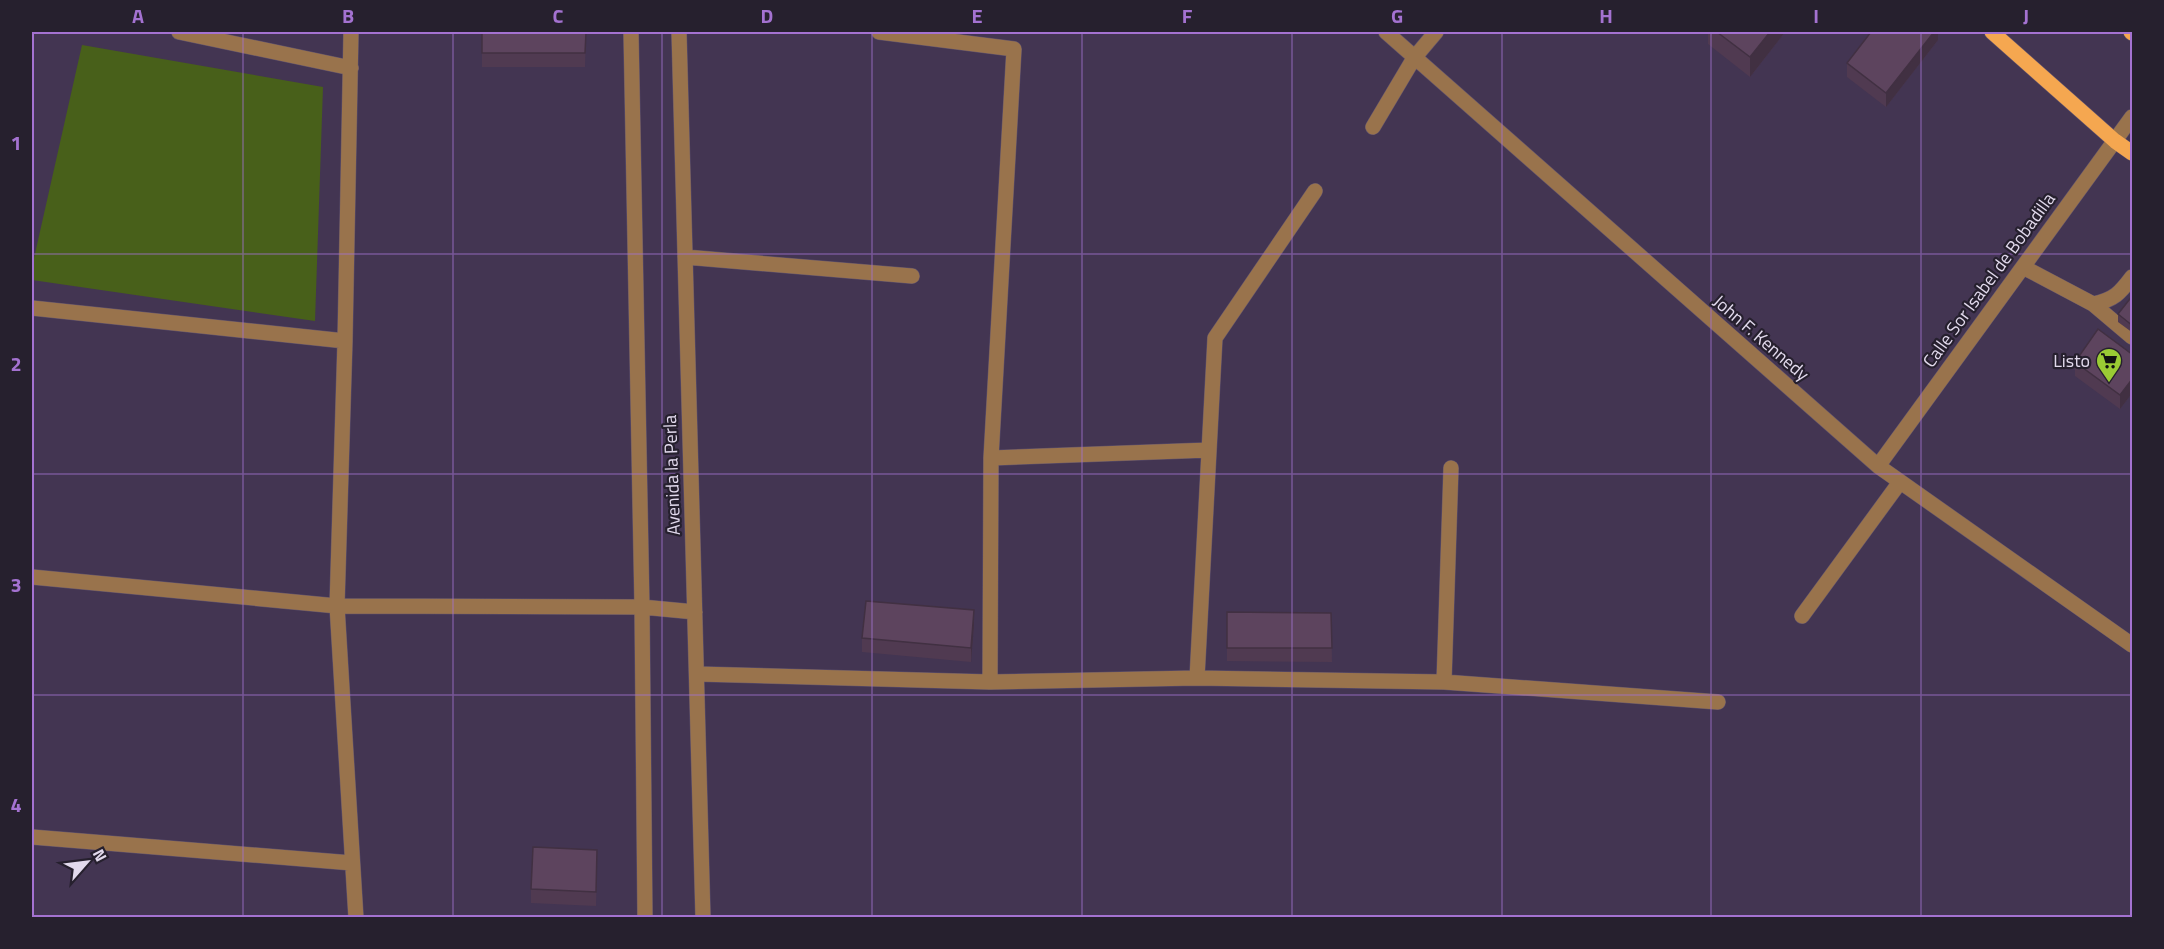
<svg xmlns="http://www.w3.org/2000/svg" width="2164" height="949" font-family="'Titillium Web',sans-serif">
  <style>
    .green { fill: #48601a }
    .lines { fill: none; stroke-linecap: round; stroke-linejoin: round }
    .minor-casing { stroke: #60536e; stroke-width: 16 }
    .major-casing { stroke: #60536e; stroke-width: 16 }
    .minor { stroke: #99734c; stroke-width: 15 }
    .major { stroke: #f5a750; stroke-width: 15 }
    .wall { fill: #503a51 }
    .shaded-wall { fill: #413042 }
    .building { fill: #5d445e; stroke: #413042; stroke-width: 1.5 }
    .grid { fill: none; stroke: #a472d1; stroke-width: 1.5; stroke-opacity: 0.55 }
    .labels { text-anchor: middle; stroke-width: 4.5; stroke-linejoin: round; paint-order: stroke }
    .street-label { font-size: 18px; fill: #e2daed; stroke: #26202e }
    .poi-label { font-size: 18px; fill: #e2daed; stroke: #26202e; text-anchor: end }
    .neatline { fill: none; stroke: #a472d1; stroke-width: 2 }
    .grid-label { font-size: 20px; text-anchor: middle; font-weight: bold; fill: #a472d1 }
  </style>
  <rect width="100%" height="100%" fill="#433552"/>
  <path class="green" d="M82,45L323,87L315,321L32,280V267Z"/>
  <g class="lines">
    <defs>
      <path id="minor" d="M179,32L351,68
        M351,32L345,341L337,606L356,918
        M631,32L642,607L645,918
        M679,32L703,918
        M879,32L1014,49L991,458L990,682
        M1386,32L1878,466L2132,645
        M1373,127L1414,58L1436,32
        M685,257L912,276
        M2023,267L2093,304C2114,300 2120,293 2132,277
        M2093,304L2132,337
        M32,308L345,341
        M991,458L1209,450
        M1878,466L2132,117
        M32,577L337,606L642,607L695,612
        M1802,616L1900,482
        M697,674L990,682L1197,678L1444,682L1718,702
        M1197,678L1215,338L1315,191
        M1444,682L1451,468
        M32,837L352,863"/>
      <path id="major" d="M1992,32L2115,141L2132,153
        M2131,32L2132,33"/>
    </defs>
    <use href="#minor" class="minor-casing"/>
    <use href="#major" class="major-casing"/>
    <use href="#minor" class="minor"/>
    <use href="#major" class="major"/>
  </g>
  <path class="wall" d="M482,32H586L585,67H482Z
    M1708,32H1785L1750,77L1708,44Z
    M1938,32V40L1886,107L1847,77V63Z
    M2133,295V333L2118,322V314Z
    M2133,355V392L2120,409L2075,376V362Z
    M1227,612L1331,613L1332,662L1227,661Z
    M974,624L971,662L862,652V638Z
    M597,864L596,906L531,903V889Z"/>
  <path class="shaded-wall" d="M1770,32H1785L1750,77V57Z
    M1934,32H1938V40L1886,107V93Z
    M2133,378V392L2120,409V395Z
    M974,610V624L971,662V648Z"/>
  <path class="building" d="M482,32H586L585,53H482Z
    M1717,32H1770L1750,57Z
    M1871,32H1934L1886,93L1847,63Z
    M2133,295V326L2118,314Z
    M2098,329L2133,355V378L2120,395L2075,362Z
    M866,601L974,610L971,648L862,638Z
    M1227,612L1331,613L1332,648H1227Z
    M533,847L597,850L596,892L531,889Z"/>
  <path class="grid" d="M243,32V918M453,32V918M662,32V918M872,32V918M1082,32V918M1292,32V918M1502,32V918M1711,32V918M1921,32V918M32,254H2132M32,474H2132M32,695H2132"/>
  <defs>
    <symbol id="supermarket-pin" viewBox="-11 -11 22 30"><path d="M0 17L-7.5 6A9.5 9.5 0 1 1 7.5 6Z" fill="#9acb34" stroke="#26202e"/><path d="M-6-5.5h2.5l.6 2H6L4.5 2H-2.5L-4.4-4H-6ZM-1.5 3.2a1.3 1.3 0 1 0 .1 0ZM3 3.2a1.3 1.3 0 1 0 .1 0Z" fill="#111"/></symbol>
  </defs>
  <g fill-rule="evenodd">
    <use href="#supermarket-pin" x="2094" y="346" width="30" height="40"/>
  </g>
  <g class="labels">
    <g class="street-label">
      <text transform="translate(1989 280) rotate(-54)" y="6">Calle Sor Isabel de Bobadilla</text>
      <text transform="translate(1761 338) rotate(41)" y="6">John F. Kennedy</text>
      <text transform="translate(672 475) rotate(-92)" y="6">Avenida la Perla</text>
    </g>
    <g class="poi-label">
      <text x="2090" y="367">Listo</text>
    </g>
  </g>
  <rect width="2164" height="949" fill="none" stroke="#26202e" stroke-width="66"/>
  <g transform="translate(87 862) rotate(62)" stroke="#26202e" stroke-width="4.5" paint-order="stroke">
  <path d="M0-4.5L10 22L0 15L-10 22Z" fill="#e2daed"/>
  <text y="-9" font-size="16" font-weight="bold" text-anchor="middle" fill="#e2daed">N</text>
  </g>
  <rect x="33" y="33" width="2098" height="883" class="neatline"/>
  <g class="grid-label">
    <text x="138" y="23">A</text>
    <text x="348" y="23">B</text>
    <text x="558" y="23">C</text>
    <text x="767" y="23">D</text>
    <text x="977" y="23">E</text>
    <text x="1187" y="23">F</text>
    <text x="1397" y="23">G</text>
    <text x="1606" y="23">H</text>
    <text x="1816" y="23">I</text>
    <text x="2026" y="23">J</text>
    <text x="16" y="150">1</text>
    <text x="16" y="371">2</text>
    <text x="16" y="592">3</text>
    <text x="16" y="812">4</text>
  </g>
</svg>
